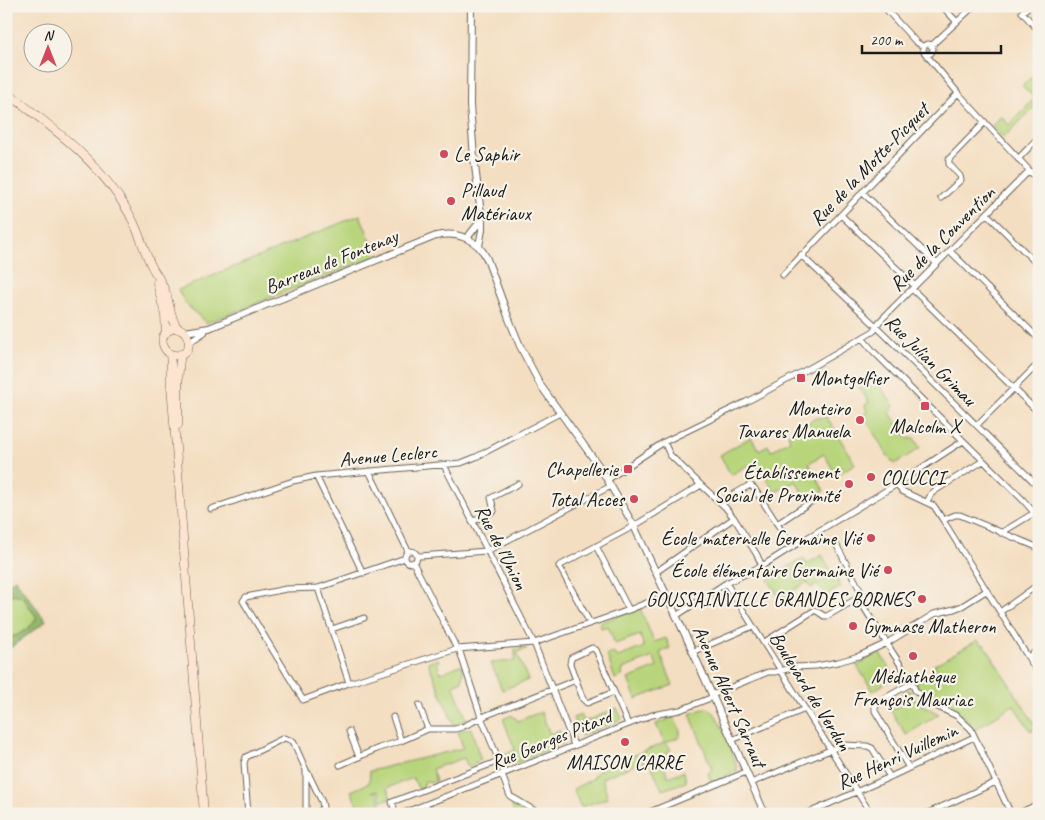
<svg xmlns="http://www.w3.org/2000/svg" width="1045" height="820" font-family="Caveat,sans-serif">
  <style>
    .green { fill: #b8d57b; stroke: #6a784c }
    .forest { fill: #92b66b; stroke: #576944 }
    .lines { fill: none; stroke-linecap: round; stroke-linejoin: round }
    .minor-casing { stroke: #686056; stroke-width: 7 }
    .tertiary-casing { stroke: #686056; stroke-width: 8 }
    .secondary-casing { stroke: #686056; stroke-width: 9 }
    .minor { stroke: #fff; stroke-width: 5 }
    .tertiary { stroke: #fff; stroke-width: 6 }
    .secondary { stroke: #fde4d0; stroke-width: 8 }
    .poi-dot { fill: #d1495b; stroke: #f7f3e8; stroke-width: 2 }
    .labels { text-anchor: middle; stroke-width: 4.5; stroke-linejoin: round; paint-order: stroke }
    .poi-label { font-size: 20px; fill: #1c1c1c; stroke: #f7f3e8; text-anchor: end }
    .street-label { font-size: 20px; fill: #1c1c1c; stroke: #f7f3e8 }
  </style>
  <rect width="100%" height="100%" fill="#f7f3e8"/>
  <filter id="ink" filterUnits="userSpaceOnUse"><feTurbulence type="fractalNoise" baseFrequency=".02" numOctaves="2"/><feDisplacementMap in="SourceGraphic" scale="10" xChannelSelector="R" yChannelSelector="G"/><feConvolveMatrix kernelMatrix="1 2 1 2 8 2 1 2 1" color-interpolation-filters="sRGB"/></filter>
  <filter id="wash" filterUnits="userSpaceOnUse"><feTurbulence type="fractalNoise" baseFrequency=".0096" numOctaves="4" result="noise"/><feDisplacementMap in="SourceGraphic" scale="20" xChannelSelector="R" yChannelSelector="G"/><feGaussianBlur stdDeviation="1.12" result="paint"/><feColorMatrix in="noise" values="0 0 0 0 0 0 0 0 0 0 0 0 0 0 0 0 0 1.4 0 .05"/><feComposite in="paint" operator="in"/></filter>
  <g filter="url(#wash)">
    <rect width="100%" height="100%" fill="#f4dec1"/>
    <path class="green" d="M1039,70V103L1003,138L992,126L1001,116L1009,125L1035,98L1022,86Z
      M360,215L377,256L206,323L186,304L178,290Z
      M871,374L894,406L890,413L908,439L914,438L920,448L895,464L889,458L863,415L867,412L865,405L869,402L857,384Z
      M827,417L855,464L836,475L824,454L809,463L824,491L807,501L796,481L770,495L768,493L773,490L760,467L752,472L748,465L731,475L720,455L751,437L759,450L768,445L771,451L790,440L788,434L816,418Z
      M822,555L841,587L827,595L817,585L811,588L807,582L780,599L768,579L803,558L807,564Z
      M15,594L23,597L37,618C30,628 19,638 6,637V596Z
      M640,608L654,642L666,638L670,648L660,653L673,685L636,699L628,679L657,667L653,657L623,669L622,676L615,679L607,655L613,653L618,657L644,647L640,635L615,644L608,626L601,628L599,623Z
      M978,640L982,645L984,644L1037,728L1031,731L1013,705L974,730C960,708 950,712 931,701C924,697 920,689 915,683L937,669L934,665Z
      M527,648L517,653L528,680L502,690L491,663L515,661V649Z
      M879,652L895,677L873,691L857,666Z
      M438,659L439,662L437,664L441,673L460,665L462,666L463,670L462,681L453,685L467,720L454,725L428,663Z
      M909,690L917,702L939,714L906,735L891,711L905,702L901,695Z
      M617,708L622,719L581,736L573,718L581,715L583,721L589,720Z
      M708,708C710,710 713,711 714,713C721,722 737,760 737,771L711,782L708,773L712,769L690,714L700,710Z
      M541,712L550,734L559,730L565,743L510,765L505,754L515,750L503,719L512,715L514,718L515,717L517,721Z
      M674,717L680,731V737L666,742L671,750L667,752L670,759L663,762L668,777L684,771L686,782L662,790L650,762L647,765L644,761L602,778L608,798L581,807L573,789L594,778L593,776L600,770L612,765L613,758L623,757L625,759L664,743L656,724Z
      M471,728L481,761L475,762V765L468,767L464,758L432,769L436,781L430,783L425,781L423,788L419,790L413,778L387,788L391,798L382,801L378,790L372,792L376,791L383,809L371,814H361L351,791L369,783L370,771L463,748L458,731Z
      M510,799L534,814H514Z"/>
    <path class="forest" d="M15,579L46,621L6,651V637C19,638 30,628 37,618L23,597L15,594L6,596V585Z"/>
  </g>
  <g filter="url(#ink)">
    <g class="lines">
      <defs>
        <path id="minor" d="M883,6L916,42L924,47
          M942,6L957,22
          M1029,6L1022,12L1039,31
          M923 49a5 5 0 1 1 10 0a5 5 0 1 1-10 0Z
          M931,46L974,6
          M924,52L958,93L1039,181
          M1018,159L1039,137
          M862,192L937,264
          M941,198L961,180L960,176L949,164V159L985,122
          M987,214L1039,266
          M841,215L915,286
          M950,251L1039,339
          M801,255L877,327L1039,487
          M783,275L958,93
          M912,289L1039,413
          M862,338L874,352L1023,500L1039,518
          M977,425L1039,363
          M664,442L670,455L701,485L725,507L734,518L757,555L762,566
          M444,465L534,643L574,745
          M369,471L408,551
          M316,476L363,573
          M607,480L664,442L746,402L815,365L874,331L879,322L1029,171
          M897,484L902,491L934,506L943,520L955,515H960L1039,548
          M927,502L931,494L936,490L983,461
          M211,509L293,481L316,476L461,463L476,457L560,413
          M943,520L1039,675
          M472,522L494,511L491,498L518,484
          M777,524L812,501
          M1001,533L1034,513
          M596,546L629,610
          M792,547L897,484L963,441
          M405 557a6 6 0 1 1 12 0a6 6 0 1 1-12 0Z
          M417,555L420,556L487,551L611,486
          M405,558L318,588L286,589L246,597L243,601L303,700L349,683L457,649L534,643L629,610L666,595
          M413,562L457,649
          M656,572L734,518
          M726,583L871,814
          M318,588L349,683
          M858,598L912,683L887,697L875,706V711L909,768
          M1000,612L1039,584
          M676,616L726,583L762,566L792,547L754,488L750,485L729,497L721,503
          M590,623L559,566L634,526L701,485
          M332,629L364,618
          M763,642L766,641L815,610L824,616H827L858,598L861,593L860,590L836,544
          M592,648L596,650L614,692L587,703L583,699L570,664L571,658Z
          M459,649L481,717L504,773
          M692,652L753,626
          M1028,657L1039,650
          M912,683L915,690L928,702L957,716L971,729L1011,814
          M614,692L628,724
          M712,695L768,672H775L796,667L816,666L838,662L859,656L887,643L934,614L954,609L962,606L986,591
          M419,705L428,729
          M393,717L401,741
          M349,731L359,757
          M732,740L805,709
          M340,765L379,748L401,741L428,729H455L462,727L487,715L576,680
          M308,773L322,802L323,807L320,812L315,814
          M502,775L510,796L540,814
          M751,783L842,745L867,746L872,748L890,777
          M248,814L244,763L246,757L284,738L293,741L306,770V814
          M396,814L392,802L499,761
          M401,814L652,715L680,710L713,697
          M645,814L746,772
          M806,814L890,777L974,737
          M926,814L996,782
          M1017,814L1039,804"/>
        <path id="tertiary" d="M471,6L470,105L474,158L482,222V230L479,246
          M467,238L478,224L480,215
          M185,332L209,328L436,236C457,231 478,239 487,259L509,319L520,346L541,386L601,469L634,526L689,643L765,814
          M189,342L204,332"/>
        <path id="secondary" d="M6,92C55,129 106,166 134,223C141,238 145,254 153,269C159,278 164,286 167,296C170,308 171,319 178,329
          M157,283L165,315L166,333
          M170,354C200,363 190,316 168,331C159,337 162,348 170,354L171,364V385L178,472L204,814
          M178,425C179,401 176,378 181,354"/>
      </defs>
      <use href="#minor" class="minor-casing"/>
      <use href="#tertiary" class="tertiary-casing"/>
      <use href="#secondary" class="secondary-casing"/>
      <use href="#minor" class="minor"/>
      <use href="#tertiary" class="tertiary"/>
      <use href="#secondary" class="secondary"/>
    </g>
  </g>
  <g class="poi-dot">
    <circle cx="444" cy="154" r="5"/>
    <circle cx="451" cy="201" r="5"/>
    <rect x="796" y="373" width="10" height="10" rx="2.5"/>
    <rect x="920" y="401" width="10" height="10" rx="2.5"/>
    <circle cx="860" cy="420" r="5"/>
    <rect x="623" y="464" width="10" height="10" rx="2.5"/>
    <circle cx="871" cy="477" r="5"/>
    <circle cx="849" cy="484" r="5"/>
    <circle cx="634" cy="499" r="5"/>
    <circle cx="871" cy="538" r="5"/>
    <circle cx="888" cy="570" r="5"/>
    <circle cx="922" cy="599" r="5"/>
    <circle cx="853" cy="626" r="5"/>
    <circle cx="913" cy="656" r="5"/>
    <circle cx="625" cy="742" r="5"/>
  </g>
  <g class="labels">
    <g class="poi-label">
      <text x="454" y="161" text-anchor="start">Le Saphir</text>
      <text x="461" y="197" text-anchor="start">Pillaud<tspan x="461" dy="23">Matériaux</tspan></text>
      <text x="811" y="385" text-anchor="start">Montgolfier</text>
      <text x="850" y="415">Monteiro<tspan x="850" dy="23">Tavares Manuela</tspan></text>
      <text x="925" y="433" text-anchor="middle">Malcolm X</text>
      <text x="618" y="476">Chapellerie</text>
      <text x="839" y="479">Établissement<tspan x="839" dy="23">Social de Proximité</tspan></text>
      <text x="881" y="484" text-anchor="start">COLUCCI</text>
      <text x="624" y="506">Total Acces</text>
      <text x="861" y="545">École maternelle Germaine Vié</text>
      <text x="878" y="577">École élémentaire Germaine Vié</text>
      <text x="912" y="606">GOUSSAINVILLE GRANDES BORNES</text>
      <text x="863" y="633" text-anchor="start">Gymnase Matheron</text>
      <text x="913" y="683" text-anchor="middle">Médiathèque<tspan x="913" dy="23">François Mauriac</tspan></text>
      <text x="625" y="769" text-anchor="middle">MAISON CARRE</text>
    </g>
    <g class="street-label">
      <text transform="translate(869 164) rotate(-46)" y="7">Rue de la Motte-Picquet</text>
      <text transform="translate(942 238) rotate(-45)" y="7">Rue de la Convention</text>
      <text transform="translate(331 261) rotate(-22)" y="7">Barreau de Fontenay</text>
      <text transform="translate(931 360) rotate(45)" y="7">Rue Julian Grimau</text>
      <text transform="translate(388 455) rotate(-5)" y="7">Avenue Leclerc</text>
      <text transform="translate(502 547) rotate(63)" y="7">Rue de l'Union</text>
      <text transform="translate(811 691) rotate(58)" y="7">Boulevard de Verdun</text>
      <text transform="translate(730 696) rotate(66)" y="7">Avenue Albert Sarraut</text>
      <text transform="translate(551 739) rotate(-22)" y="7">Rue Georges Pitard</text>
      <text transform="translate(897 756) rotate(-25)" y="7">Rue Henri Vuillemin</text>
    </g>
  </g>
  <rect width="1045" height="820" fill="none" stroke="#f7f3e8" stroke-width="25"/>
  <g transform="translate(48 48)"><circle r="24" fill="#f7f3e8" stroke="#9f9d96"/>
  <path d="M0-4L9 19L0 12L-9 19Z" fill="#d1495b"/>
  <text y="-8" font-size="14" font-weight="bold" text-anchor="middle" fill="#1c1c1c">N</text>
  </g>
  <path d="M862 45v8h139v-8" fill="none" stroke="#1c1c1c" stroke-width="2.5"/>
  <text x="870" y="45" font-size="15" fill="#1c1c1c" stroke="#f7f3e8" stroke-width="4" paint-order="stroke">200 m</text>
</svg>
